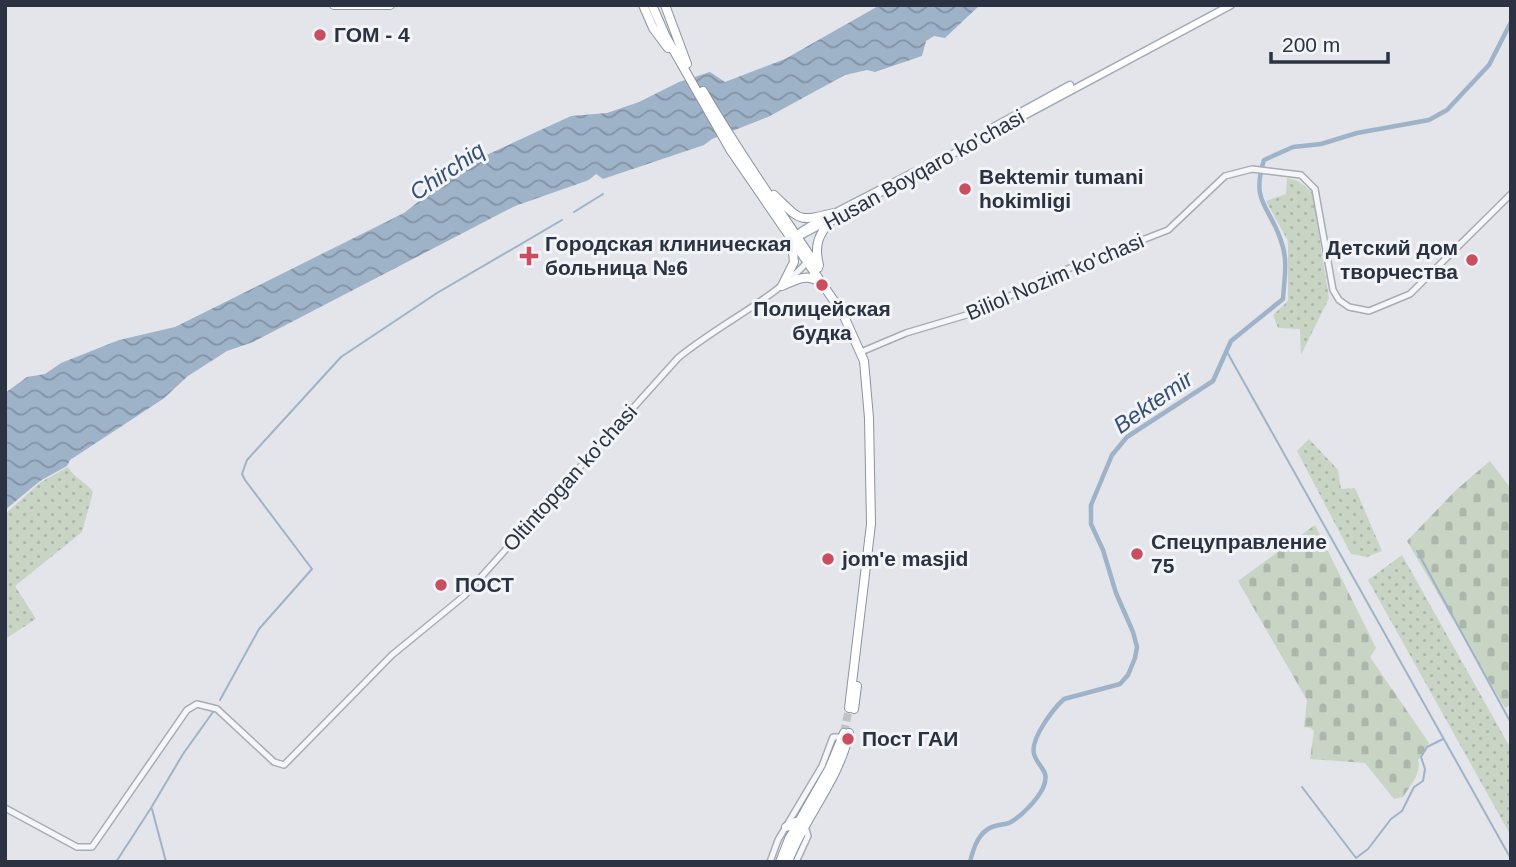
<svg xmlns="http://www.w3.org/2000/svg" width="1516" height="867" font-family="Arial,sans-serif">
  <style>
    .green { fill: url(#green-dots) }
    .cemetery { fill: url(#cemetery-stones) }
    .water { fill: url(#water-waves) }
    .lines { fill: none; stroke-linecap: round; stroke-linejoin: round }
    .stream { stroke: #9fb3c8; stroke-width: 2 }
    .canal { stroke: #9fb3c8; stroke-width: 4.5 }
    .highway-tunnel { stroke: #bec1c8; stroke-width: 8; stroke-dasharray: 8 4; stroke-linecap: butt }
    .minor-casing { stroke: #a8acb4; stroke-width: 8 }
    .major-casing { stroke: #a2aab5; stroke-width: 9 }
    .highway-casing { stroke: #8a93a0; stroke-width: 10 }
    .minor { stroke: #f5f6f9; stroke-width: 5 }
    .major { stroke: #fff; stroke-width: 6 }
    .highway { stroke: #fff; stroke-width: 8 }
    .poi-dot { fill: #c94e5f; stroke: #f2f4f7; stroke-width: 2.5 }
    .labels { text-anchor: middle; stroke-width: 6; stroke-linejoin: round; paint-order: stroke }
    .poi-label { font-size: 21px; font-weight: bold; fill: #2b3342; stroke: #f2f4f7; text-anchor: start }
    .street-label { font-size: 21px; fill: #2b3342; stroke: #f2f4f7 }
    .water-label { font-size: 23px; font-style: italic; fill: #375174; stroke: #f2f4f7 }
  </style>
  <defs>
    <pattern id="green-dots" width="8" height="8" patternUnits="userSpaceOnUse" patternTransform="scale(1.75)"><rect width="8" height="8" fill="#c8d4c4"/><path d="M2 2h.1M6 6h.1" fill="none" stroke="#acb6aa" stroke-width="1.8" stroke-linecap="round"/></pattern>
    <pattern id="cemetery-stones" width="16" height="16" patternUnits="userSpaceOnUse" patternTransform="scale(1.75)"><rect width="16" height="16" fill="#c8d4c4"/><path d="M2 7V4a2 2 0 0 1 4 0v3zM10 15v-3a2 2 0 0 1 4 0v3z" fill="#acb6aa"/></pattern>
    <pattern id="water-waves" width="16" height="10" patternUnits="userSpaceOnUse" patternTransform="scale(1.75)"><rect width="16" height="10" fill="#9fb3c8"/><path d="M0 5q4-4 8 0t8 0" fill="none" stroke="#8292a4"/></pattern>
  </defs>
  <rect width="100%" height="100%" fill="#e3e5ea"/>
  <path class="green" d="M1287,178L1298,181L1312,192L1329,298L1301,355L1300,329L1278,328L1273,315L1288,301V241L1266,201L1286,194Z
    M1309,439L1338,470L1341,489L1355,488L1382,551L1367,557L1351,554L1297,451Z
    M68,467C75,479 85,481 93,492L82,532L15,586L36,619L5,639V514L41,482Z
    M1402,555L1511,749V836L1368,580Z"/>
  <path class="cemetery" d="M1490,461L1511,489V705L1505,708L1407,541L1456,490Z
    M1315,525L1376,648L1370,657L1429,743L1418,760C1422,773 1410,786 1403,797L1394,799L1365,763L1310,759L1314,731L1311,728L1304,727L1307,700L1238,581Z"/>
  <path class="water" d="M880,5H980L945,38L934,36L926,41L922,56L875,72L867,70L845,75L768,117L712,139L704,145L603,179L596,174L589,180L515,206L253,342L227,351L188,376L163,399L70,460L67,466L40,481L5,510V393L27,377L45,374L61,363L119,340L175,327L404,213L465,165L571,116L607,113L639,102L679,82L710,72L725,82L785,59Z"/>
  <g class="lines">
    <path class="stream" d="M574,212L603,194
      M1227,352L1511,859
      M1417,551L1511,723
      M220,700L259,629L312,569L245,480L242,474L247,460L341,357L437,293L562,220
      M1302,787L1356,858L1368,849L1391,819L1402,811L1414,787L1423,781L1425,769L1421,757L1427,747L1443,739
      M152,809L166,862
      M116,862L151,808L183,754L213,712"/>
    <path class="canal" d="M970,862C973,850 977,836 988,829C994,825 1002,825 1009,823C1021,817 1037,800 1043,788C1051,770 1038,768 1034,754C1030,739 1053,709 1064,699L1120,684L1128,675L1135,658L1137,647L1133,632L1116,593L1103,550L1091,524V505L1112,455L1127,437L1213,381L1231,341L1283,299C1284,281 1288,261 1282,244C1271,206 1250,204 1264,160L1293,147L1321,144L1357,133L1429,120L1447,110L1489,65L1511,22"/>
    <path class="highway-tunnel" d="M844,733L849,708"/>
    <defs>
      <path id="minor" d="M861,352L906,333L973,313L1065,270L1168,230L1225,176L1252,169L1301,175L1315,189L1333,290L1339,300L1349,307L1369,311L1410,294L1511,194
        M5,808L77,847H92L187,710L197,704L217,709L274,762L284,765L392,655L464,596L678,358C719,324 775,299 809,260
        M770,862L778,840L822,766L833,737H843
        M796,862L808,836L805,826"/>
      <path id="major" d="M988,130L1070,85
        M794,236L811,225L914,172
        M796,238L1231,5"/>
      <path id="highway" d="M334,5H390
        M643,5L653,28L668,48
        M652,5L666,37L731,151L843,314L864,361L869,418L871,524L849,708
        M665,5L687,64
        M703,91C738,152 779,209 818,268
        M774,195C801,221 797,222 834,213
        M819,265C814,246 818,234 832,220
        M782,286L794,262L792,243
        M782,286C794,281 806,273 818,281
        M854,709L857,686
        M786,827L800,820
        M780,862L789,839L829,769L844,733
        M788,862C804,817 839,781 849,733"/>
    </defs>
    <use href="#minor" class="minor-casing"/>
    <use href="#major" class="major-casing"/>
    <use href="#highway" class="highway-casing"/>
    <use href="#minor" class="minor"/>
    <use href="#major" class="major"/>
    <use href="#highway" class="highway"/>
  </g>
  <g class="poi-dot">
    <circle cx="320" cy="35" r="7"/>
    <circle cx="965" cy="189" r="7"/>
    <path d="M525.5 245.5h7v7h7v7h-7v7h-7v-7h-7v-7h7z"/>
    <circle cx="1472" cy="260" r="7"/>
    <circle cx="822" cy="285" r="7"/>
    <circle cx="1137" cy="554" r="7"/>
    <circle cx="828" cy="559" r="7"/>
    <circle cx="441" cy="585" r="7"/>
    <circle cx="848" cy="739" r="7"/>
  </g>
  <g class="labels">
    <g class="poi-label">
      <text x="334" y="42">ГОМ - 4</text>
      <text x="979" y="184">Bektemir tumani<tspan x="979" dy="24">hokimligi</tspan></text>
      <text x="545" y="251">Городская клиническая<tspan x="545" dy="24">больница №6</tspan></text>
      <text x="1458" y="255" text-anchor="end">Детcкий дом<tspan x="1458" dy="24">творчества</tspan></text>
      <text x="822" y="316" text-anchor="middle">Полицейская<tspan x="822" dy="24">будка</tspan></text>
      <text x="1151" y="549">Спецуправление<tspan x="1151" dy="24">75</tspan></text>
      <text x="842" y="566">jom'e masjid</text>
      <text x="455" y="592">ПОСТ</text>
      <text x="862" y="746">Пост ГАИ</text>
    </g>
    <g class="street-label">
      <text transform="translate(924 170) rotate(-29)" y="7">Husan Boyqaro ko'chasi</text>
      <text transform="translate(1055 277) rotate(-23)" y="7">Biliol Nozim ko'chasi</text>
      <text transform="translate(570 478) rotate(-48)" y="7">Oltintopgan ko'chasi</text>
    </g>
    <g class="water-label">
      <text transform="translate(447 171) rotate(-34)" y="8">Chirchiq</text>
      <text transform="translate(1153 402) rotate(-35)" y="8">Bektemir</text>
    </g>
  </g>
  <rect width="1516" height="867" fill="none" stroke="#2b3342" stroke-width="14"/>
  <path d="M1271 52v10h117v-10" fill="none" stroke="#2b3342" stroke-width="3.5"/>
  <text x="1282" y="52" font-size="21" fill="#2b3342" stroke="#f2f4f7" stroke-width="5" paint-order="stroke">200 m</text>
</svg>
